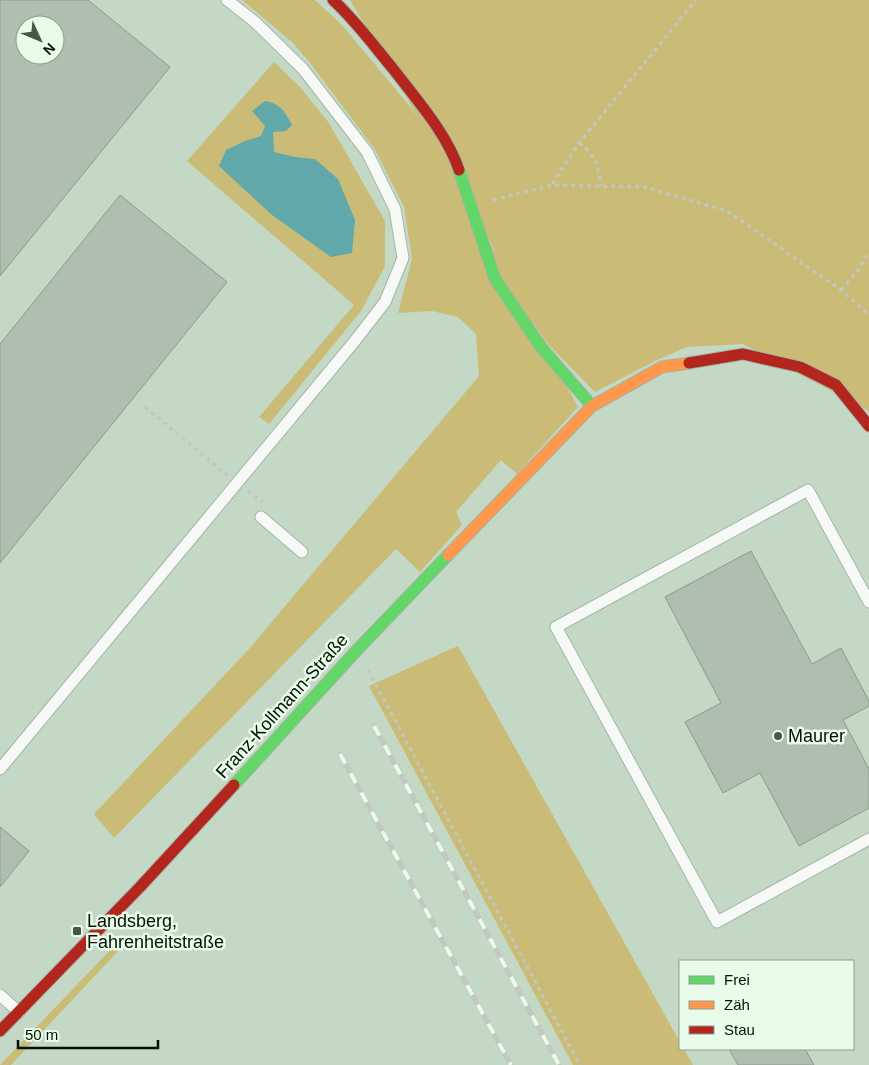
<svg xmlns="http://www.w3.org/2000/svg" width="869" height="1065" font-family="Arial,sans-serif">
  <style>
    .green { fill: #cabc76 }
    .water { fill: #61a8aa }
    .building { fill: #aebfb0; stroke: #8b9b8c; fill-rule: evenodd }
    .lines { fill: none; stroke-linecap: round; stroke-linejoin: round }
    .lane-casing { stroke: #a4b5a6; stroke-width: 13 }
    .fast-casing { stroke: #a4b5a6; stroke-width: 13 }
    .slow-casing { stroke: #a4b5a6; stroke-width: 13 }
    .jam-casing { stroke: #a4b5a6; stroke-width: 13 }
    .path { stroke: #c1c8c2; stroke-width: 3; stroke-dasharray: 4 4; stroke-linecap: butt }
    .lane { stroke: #f6f9f6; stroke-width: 11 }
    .fast { stroke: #63d668; stroke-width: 11 }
    .slow { stroke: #ff974d; stroke-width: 11 }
    .jam { stroke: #b3261e; stroke-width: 11 }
    .rail-casing { stroke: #c2c9c2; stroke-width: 5.5 }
    .rail { stroke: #e9fcea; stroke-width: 4; stroke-dasharray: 11; stroke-linecap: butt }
    .poi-dot { fill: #475748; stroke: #e9fcea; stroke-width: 2 }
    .labels { text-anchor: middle; stroke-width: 5; stroke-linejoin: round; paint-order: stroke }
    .street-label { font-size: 18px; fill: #041105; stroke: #e9fcea }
    .poi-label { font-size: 18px; fill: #041105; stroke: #e9fcea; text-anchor: start }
  </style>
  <rect width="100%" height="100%" fill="#c3d9c5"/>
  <path class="green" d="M242,0H315L342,25L413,110L446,160L578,407L517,474L501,460L456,512L462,525L420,572L396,549L114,838L94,814L248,650L479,376L476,334L458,317L432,311L398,313L412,259L404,207L374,148L310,63L293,43Z
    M350,0H869V411L743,344L687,347L659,359L595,392L546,342L502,275L495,250Z
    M274,62L300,87L329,123L385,221V266L361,311L269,424L259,417L354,305L187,161Z
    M458,646L680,1042V1049H684L693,1065H573L369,686Z
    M118,942L122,947L11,1065H0Z"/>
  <path class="water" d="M265,101C281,104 285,112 292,125L286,131L273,132L274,152L295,157L315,159L338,179L355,220L352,253L331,257L272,215L219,166L226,150L245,141L261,136L265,126L252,111Z"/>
  <path class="building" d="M0,0H88L170,67L0,276ZM25,25H55V55H25Z
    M120,195L227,282L0,563V344Z
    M751,551L812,664L841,648L869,701V706L843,720L869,769V808L799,846L760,773L723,793L685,722L721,703L665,597Z
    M0,827L29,851L0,887Z
    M729,1049H805L814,1065H738Z"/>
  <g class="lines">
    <defs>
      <path id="lane" d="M261,517L302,552
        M869,602L808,490L556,627L717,922L869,839
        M0,769L354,342L385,302L403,258L395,209L367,152L303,69L255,22L227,0
        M0,995L19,1012"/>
      <path id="fast" d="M459,170L495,279L541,347L592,406
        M234,785L357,650L448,555"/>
      <path id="slow" d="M448,555L592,406L662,367L689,363"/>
      <path id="jam" d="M333,0C356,21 374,46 394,70C417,100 447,134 459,170
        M689,363L743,354L800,367L836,385L869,426
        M0,1031L140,887L234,785"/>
    </defs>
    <use href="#lane" class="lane-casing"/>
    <use href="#fast" class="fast-casing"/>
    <use href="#slow" class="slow-casing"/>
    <use href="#jam" class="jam-casing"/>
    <path class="path" d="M579,143C596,156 598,165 601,186
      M552,184L579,143L696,0
      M493,200L552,185L645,187L727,211L841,290L869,315
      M841,290L859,269L869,252
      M145,407L227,475
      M248,491L263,502
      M368,670L580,1065"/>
    <use href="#lane" class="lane"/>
    <use href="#fast" class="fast"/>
    <use href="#slow" class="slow"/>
    <use href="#jam" class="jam"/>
    <defs>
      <path id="rail" d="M374,726L559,1065
        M340,754L511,1065"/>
    </defs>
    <use href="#rail" class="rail-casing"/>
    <use href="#rail" class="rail"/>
  </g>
  <g class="poi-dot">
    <circle cx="778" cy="736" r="5"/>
    <rect x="72" y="926" width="10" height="10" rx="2.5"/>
  </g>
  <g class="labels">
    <g class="street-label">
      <text transform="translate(282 706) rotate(-48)" y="6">Franz-Kollmann-Straße</text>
    </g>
    <g class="poi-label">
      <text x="788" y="742">Maurer</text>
      <text x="87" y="927">Landsberg,<tspan x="87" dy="21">Fahrenheitstraße</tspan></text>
    </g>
  </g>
  <rect x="679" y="960" width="175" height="90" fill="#e9fcea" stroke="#8d9e8e"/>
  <rect x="689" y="976" width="25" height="8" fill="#63d668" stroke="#8d9e8e"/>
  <text x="724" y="985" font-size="15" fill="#041105">Frei</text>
  <rect x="689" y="1001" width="25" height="8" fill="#ff974d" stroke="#8d9e8e"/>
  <text x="724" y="1010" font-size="15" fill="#041105">Zäh</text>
  <rect x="689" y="1026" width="25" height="8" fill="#b3261e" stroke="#8d9e8e"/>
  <text x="724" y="1035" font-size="15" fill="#041105">Stau</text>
  <g transform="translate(40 40) rotate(134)"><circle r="24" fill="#e9fcea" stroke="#8d9e8e"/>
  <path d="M0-4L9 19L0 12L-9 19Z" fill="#475748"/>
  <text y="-8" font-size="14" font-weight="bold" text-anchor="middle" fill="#041105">N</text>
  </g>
  <path d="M18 1040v8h140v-8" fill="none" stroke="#041105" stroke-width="2.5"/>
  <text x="25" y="1040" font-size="15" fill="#041105" stroke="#e9fcea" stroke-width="4" paint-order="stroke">50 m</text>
</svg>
